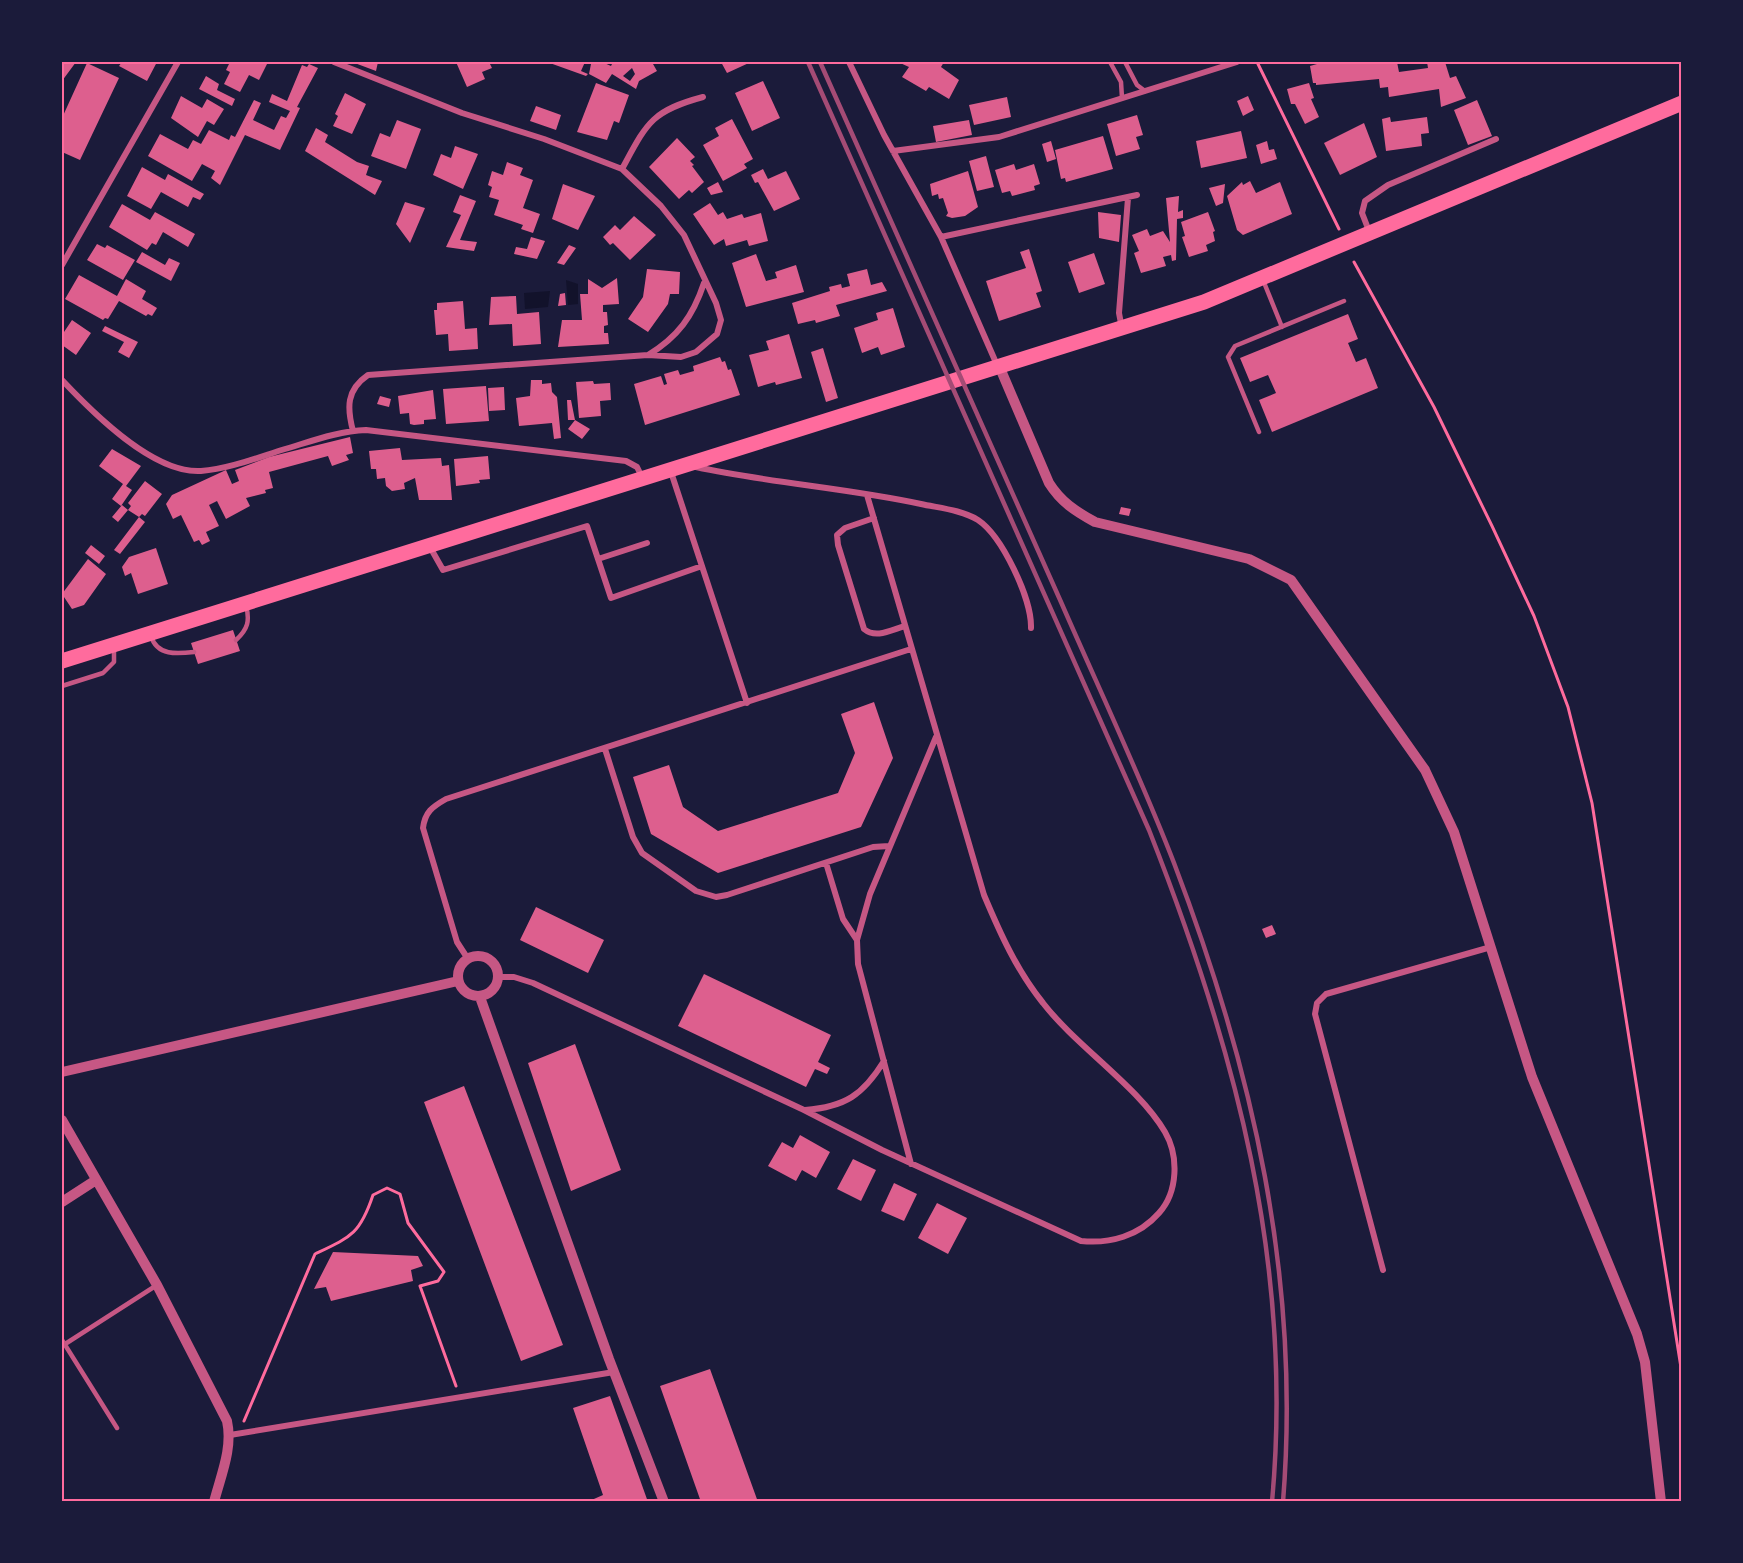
<svg xmlns="http://www.w3.org/2000/svg" width="1743" height="1563" font-family="'Fira Sans Condensed',sans-serif">
  <style>
    .water { fill: #12122b }
    .building { fill: #dd5f8e; fill-rule: evenodd }
    .lines { fill: none; stroke-linecap: round; stroke-linejoin: round }
    .path { stroke: #ff6b9d; stroke-width: 3 }
    .service { stroke: #c65784; stroke-width: 4.5 }
    .minor { stroke: #c65784; stroke-width: 6 }
    .tertiary { stroke: #c65784; stroke-width: 10 }
    .primary { stroke: #ff6b9d; stroke-width: 15 }
    .rail { stroke: #a44b75; stroke-width: 4.5 }
    .neatline { fill: none; stroke: #ff6b9d; stroke-width: 2 }
  </style>
  <rect width="100%" height="100%" fill="#1b1b3a"/>
  <path class="water" d="M566,280L578,284V304L568,305Z
    M550,291L548,307L525,309L524,293Z"/>
  <path class="building" d="M62,62H76L62,81Z
    M122,62H157L147,81L119,66Z
    M230,62H268L259,80L249,75L240,92L224,84L230,72L226,70Z
    M352,62H378L376,71Z
    M456,62H489L492,68L482,72L485,79L467,87Z
    M547,62H585L581,71L588,74L586,76Z
    M586,62H602L611,66L613,62H657L653,64L657,71L639,81L636,89L612,74L606,83L589,74L591,64ZM632,68L635,74L630,81L623,76Z
    M721,62H751L727,73Z
    M898,62H944L941,67L959,80L949,99L929,87L926,91L902,77L909,67Z
    M1324,62H1397L1399,72L1428,68L1427,62H1445L1450,78L1456,76L1466,98L1441,107L1439,89L1389,97L1388,87L1380,88L1379,79L1316,85V83H1313L1310,66Z
    M87,63L119,78L80,160L62,152V118Z
    M309,64L318,68L297,107L300,108L280,150L245,135L220,185L211,178L215,171L202,164L192,181L148,156L160,134L188,149L193,140L201,144L209,130L229,140L231,135L235,137L254,100L261,103L253,120L274,130L281,116L286,118L290,111L269,102L272,94L287,101L302,65L307,67Z
    M206,76L219,84L217,90L235,99L232,106L199,89Z
    M763,81L780,118L752,131L735,93Z
    M596,83L629,95L619,123L614,121L607,140L577,132Z
    M1309,83L1314,98L1311,99L1319,117L1305,124L1295,104H1291L1287,89Z
    M345,93L366,104L352,134L333,126L338,116L335,114Z
    M181,96L202,108L207,99L224,109L214,125L207,121L198,137L171,118Z
    M1248,96L1254,110L1243,116L1237,101Z
    M1007,97L1011,117L974,125L969,105Z
    M1477,100L1492,136L1468,145L1454,110Z
    M536,106L561,115L556,130L530,121Z
    M1137,115L1143,135L1136,137L1140,149L1116,156L1107,124Z
    M1390,117L1391,122L1427,117L1429,133L1421,134L1422,146L1386,151L1382,119Z
    M732,119L753,159L744,164L747,168L723,181L703,145L719,136L715,128Z
    M397,120L421,129L406,169L371,156L380,133L390,137Z
    M969,120L972,135L936,142L933,126Z
    M1364,123L1377,157L1340,175L1324,143Z
    M316,128L328,135L325,142L357,162L369,166L366,175L382,181L375,195L305,151Z
    M1241,131L1247,158L1201,168L1196,141Z
    M1103,136L1113,169L1066,182L1065,178L1061,179L1055,150Z
    M677,138L695,157L690,161L694,165L692,166L704,182L692,193L689,190L679,199L649,167Z
    M1051,141L1056,159L1047,162L1042,144Z
    M1267,141L1269,150L1274,149L1277,159L1261,164L1256,145Z
    M455,146L478,154L463,189L433,175L441,154L451,158Z
    M986,156L994,187L977,191L969,161Z
    M507,162L523,168L520,175L533,180L523,208L540,214L533,233L521,229L523,225L494,215L499,200L489,197L492,187L488,185L492,171L503,175Z
    M1014,164L1016,170L1034,164L1040,184L1034,186L1035,190L1012,196L1010,191L1002,193L995,170Z
    M142,167L165,180L168,174L204,194L200,200L193,197L188,207L161,192L151,209L127,196Z
    M763,169L768,179L786,171L800,199L774,211L758,182L755,183L751,175Z
    M968,171L978,207L965,216L952,218L946,216L948,213L943,198L939,199L938,194L932,196L930,184Z
    M1250,181L1256,193L1280,182L1292,214L1243,235L1237,230L1227,196L1242,182L1243,185Z
    M718,182L723,192L711,195L707,188Z
    M563,184L595,196L578,230L552,219Z
    M1225,184L1223,203L1216,206L1209,188Z
    M460,195L476,201L460,240L477,242L474,251L446,247L461,215L453,212Z
    M1179,196L1178,212L1183,210V218L1177,219L1176,260L1172,261L1171,255L1163,257L1166,266L1141,273L1134,253L1139,251L1132,235L1147,229L1150,236L1163,231L1170,242L1166,198Z
    M405,202L425,208L410,243L396,224Z
    M710,203L718,215L723,212L727,219L742,214L744,218L761,213L768,241L749,246L747,240L726,246L724,239L714,245L693,214Z
    M122,204L150,220L155,212L195,234L188,247L163,232L156,245L152,243L147,250L109,227Z
    M1098,212L1121,215L1119,242L1099,238Z
    M1208,212L1215,231L1213,232L1215,241L1206,245L1208,251L1189,257L1182,237L1185,236L1181,222Z
    M634,216L656,235L630,260L613,243L610,245L603,237L615,225L620,230Z
    M531,237L545,241L537,259L514,254L516,247L527,249Z
    M97,244L105,248L107,245L135,260L123,280L87,260Z
    M569,245L576,248L564,265L557,263Z
    M1029,249L1042,291L1036,293L1041,307L999,321L986,281L1026,268L1020,252Z
    M142,252L165,265L169,258L180,263L171,281L136,262Z
    M1094,253L1105,284L1079,293L1068,262Z
    M756,254L766,281L777,278L775,272L796,265L804,292L746,307L732,263Z
    M647,269L680,272L679,294H670L668,304L648,332L628,319L643,297Z
    M867,269L871,285L882,282L887,291L836,305L840,316L816,323L815,320L798,324L792,303L830,291L829,287L841,284L842,288L850,286L847,274Z
    M79,275L117,296L126,279L146,291L142,299L157,308L152,316L148,314L146,316L119,301L108,319L105,318L103,320L65,299Z
    M617,278L619,304L603,305V312H607L608,325L604,326V333H608L609,344L558,347L562,320H582L580,294H588V279L602,288Z
    M565,293L566,305L558,306L560,294Z
    M516,296L517,314L539,312L541,344L513,346L512,324L489,325L491,297Z
    M463,301L465,329L477,328L478,349L449,351L448,334L436,335L434,310H437V303Z
    M893,308L905,347L881,355L878,347L862,353L854,328L878,320L876,313Z
    M1348,314L1358,339L1348,343L1356,362L1366,358L1378,388L1272,432L1259,400L1276,393L1268,375L1250,382L1240,358Z
    M72,320L91,333L76,355L62,345V335Z
    M105,326L138,342L129,358L118,352L124,342L102,331Z
    M789,334L802,378L776,385L775,382L758,387L749,355L769,350L766,341Z
    M823,348L838,398L826,402L811,352Z
    M720,357L722,362L725,361L728,370L731,369L740,395L645,425L634,384L661,376L664,385L667,384L664,374L678,370L680,375L694,371L693,366Z
    M531,380H542V384L551,383L552,392L557,397L561,438L554,439L552,423L519,426L516,398L530,396Z
    M593,381L594,384L610,383L611,400L600,401L601,416L579,418L576,382Z
    M486,386L489,421L446,424L443,389Z
    M504,387L505,410L489,411L488,388Z
    M433,390L436,419L424,420V424L414,425L410,424L409,413L400,414L398,396Z
    M380,396L391,399L389,407L377,404Z
    M567,400H571L575,420L590,429L582,439L568,429L575,420H568Z
    M350,437L353,453L346,455L349,460L332,466L328,456L269,472L273,488L265,490L266,493L246,498L250,506L226,519L217,501L209,505L219,526L206,532L210,541L202,545L199,540L194,542L181,515L173,519L166,504L172,495L226,470L232,484L239,481L235,470L269,457Z
    M400,448L402,460L441,458L442,466L449,465L452,500H419L415,478L404,483L405,489L392,491L386,486L385,478L377,479L376,469H371L369,451Z
    M112,449L141,466L126,486L132,490L121,506L112,499L123,484L99,466Z
    M488,456L490,479L479,480L480,483L456,486L454,459Z
    M145,481L162,494L145,516L142,514L139,517L128,510L131,506L128,503Z
    M122,505L128,510L118,522L112,517Z
    M1121,507L1131,509L1129,516L1119,514Z
    M139,517L145,522L120,554L114,550Z
    M91,545L105,556L99,564L85,553Z
    M156,548L168,584L138,594L131,573L125,576L122,567L129,557Z
    M88,559L106,574L84,605L72,609L62,594Z
    M233,630L240,651L198,664L191,643Z
    M874,702L893,758L861,827L718,873L651,834L633,777L669,765L683,807L718,831L838,793L855,753L841,714Z
    M536,907L604,940L588,973L520,940Z
    M1272,925L1276,934L1266,938L1262,929Z
    M704,974L831,1035L818,1062L830,1068L827,1074L815,1069L806,1087L678,1026Z
    M575,1044L621,1170L571,1191L528,1063Z
    M464,1086L563,1345L521,1361L424,1102Z
    M800,1135L830,1152L816,1178L802,1170L796,1181L768,1166L782,1142L793,1148Z
    M853,1159L876,1170L861,1201L837,1189Z
    M894,1183L917,1194L904,1221L881,1211Z
    M937,1203L967,1218L948,1254L918,1238Z
    M333,1252L418,1256L423,1266L411,1270L413,1281L331,1301L326,1287L314,1289Z
    M710,1369L758,1502H701L660,1386Z
    M610,1396L648,1502H587L603,1495L573,1408Z"/>
  <g class="lines">
    <path class="path" d="M1258,64L1339,229
      M1354,262L1434,407L1492,526L1534,616L1568,707L1592,803L1682,1374
      M244,1421L315,1254C351,1237 360,1234 373,1195L387,1188L400,1194L408,1223L444,1272L438,1281L420,1286L456,1386"/>
    <path class="service" d="M1110,62L1121,82L1122,98
      M1125,62L1137,85L1145,91
      M1263,280L1282,327
      M1259,432L1228,357L1235,346L1344,301
      M151,636C157,656 177,654 194,652
      M236,640C248,629 250,621 246,605
      M62,686L103,673L114,662V646
      M62,1340L117,1428
      M62,1346L157,1285"/>
    <path class="minor" d="M334,62L462,113L544,139L622,169L661,206L684,235L716,303L721,320L717,334L696,352L681,357L648,355L368,375C346,390 347,408 353,431
      M849,62L884,135L941,237L997,365
      M893,151L999,137L1237,62
      M622,169C647,123 651,111 703,97
      M1369,231L1362,213L1365,201L1388,185L1496,139
      M941,237L1137,195
      M62,265L178,62
      M1122,329L1119,313L1128,198
      M648,355C678,337 693,316 704,283
      M62,380C92,412 153,474 201,471C229,469 259,457 285,449C312,441 339,431 366,430L626,461L637,467L642,477
      M696,467C770,483 847,488 921,504C939,508 962,510 978,520C1002,536 1032,599 1031,628
      M671,472L747,703
      M874,518L845,528L837,535L838,545L864,629C876,639 891,630 905,626
      M430,547L443,570L587,526L611,598L702,566
      M598,559L647,543
      M605,749L633,837L642,853L696,891L716,897L727,895L873,847L889,846
      M826,863L843,919L857,940L858,964L911,1164
      M857,940L870,894L936,737
      M468,959L457,942L423,828C425,812 432,807 446,799L911,649
      M498,977H514L533,983L804,1110L882,1150L1081,1241C1110,1244 1139,1236 1159,1213C1178,1192 1179,1156 1165,1132C1138,1086 1077,1047 1043,1003C1017,971 1000,933 984,895L867,495
      M805,1110C845,1107 863,1095 884,1061
      M1383,1270L1315,1014L1317,1003L1326,994L1491,947
      M230,1435L614,1372"/>
    <path class="tertiary" d="M1000,368L1049,483C1061,502 1075,511 1095,522L1249,559L1291,580L1425,770L1454,832L1532,1077L1637,1334L1645,1362L1661,1502
      M458 976a20 20 0 1 1 40 0a20 20 0 1 1-40 0Z
      M480,997L609,1359L664,1502
      M62,1072L458,981
      M62,1120L157,1285L227,1421C233,1448 221,1475 214,1502
      M62,1202L96,1180"/>
    <path class="primary" d="M62,661L1204,302L1682,103"/>
    <path class="rail" d="M808,62L1149,830C1235,1048 1294,1265 1272,1502
      M820,62C901,242 982,422 1061,602C1099,689 1140,775 1174,863C1253,1070 1301,1279 1283,1502"/>
  </g>
  <rect width="1743" height="1563" fill="none" stroke="#1b1b3a" stroke-width="126"/>
  <rect x="63" y="63" width="1617" height="1437" class="neatline"/>
</svg>
